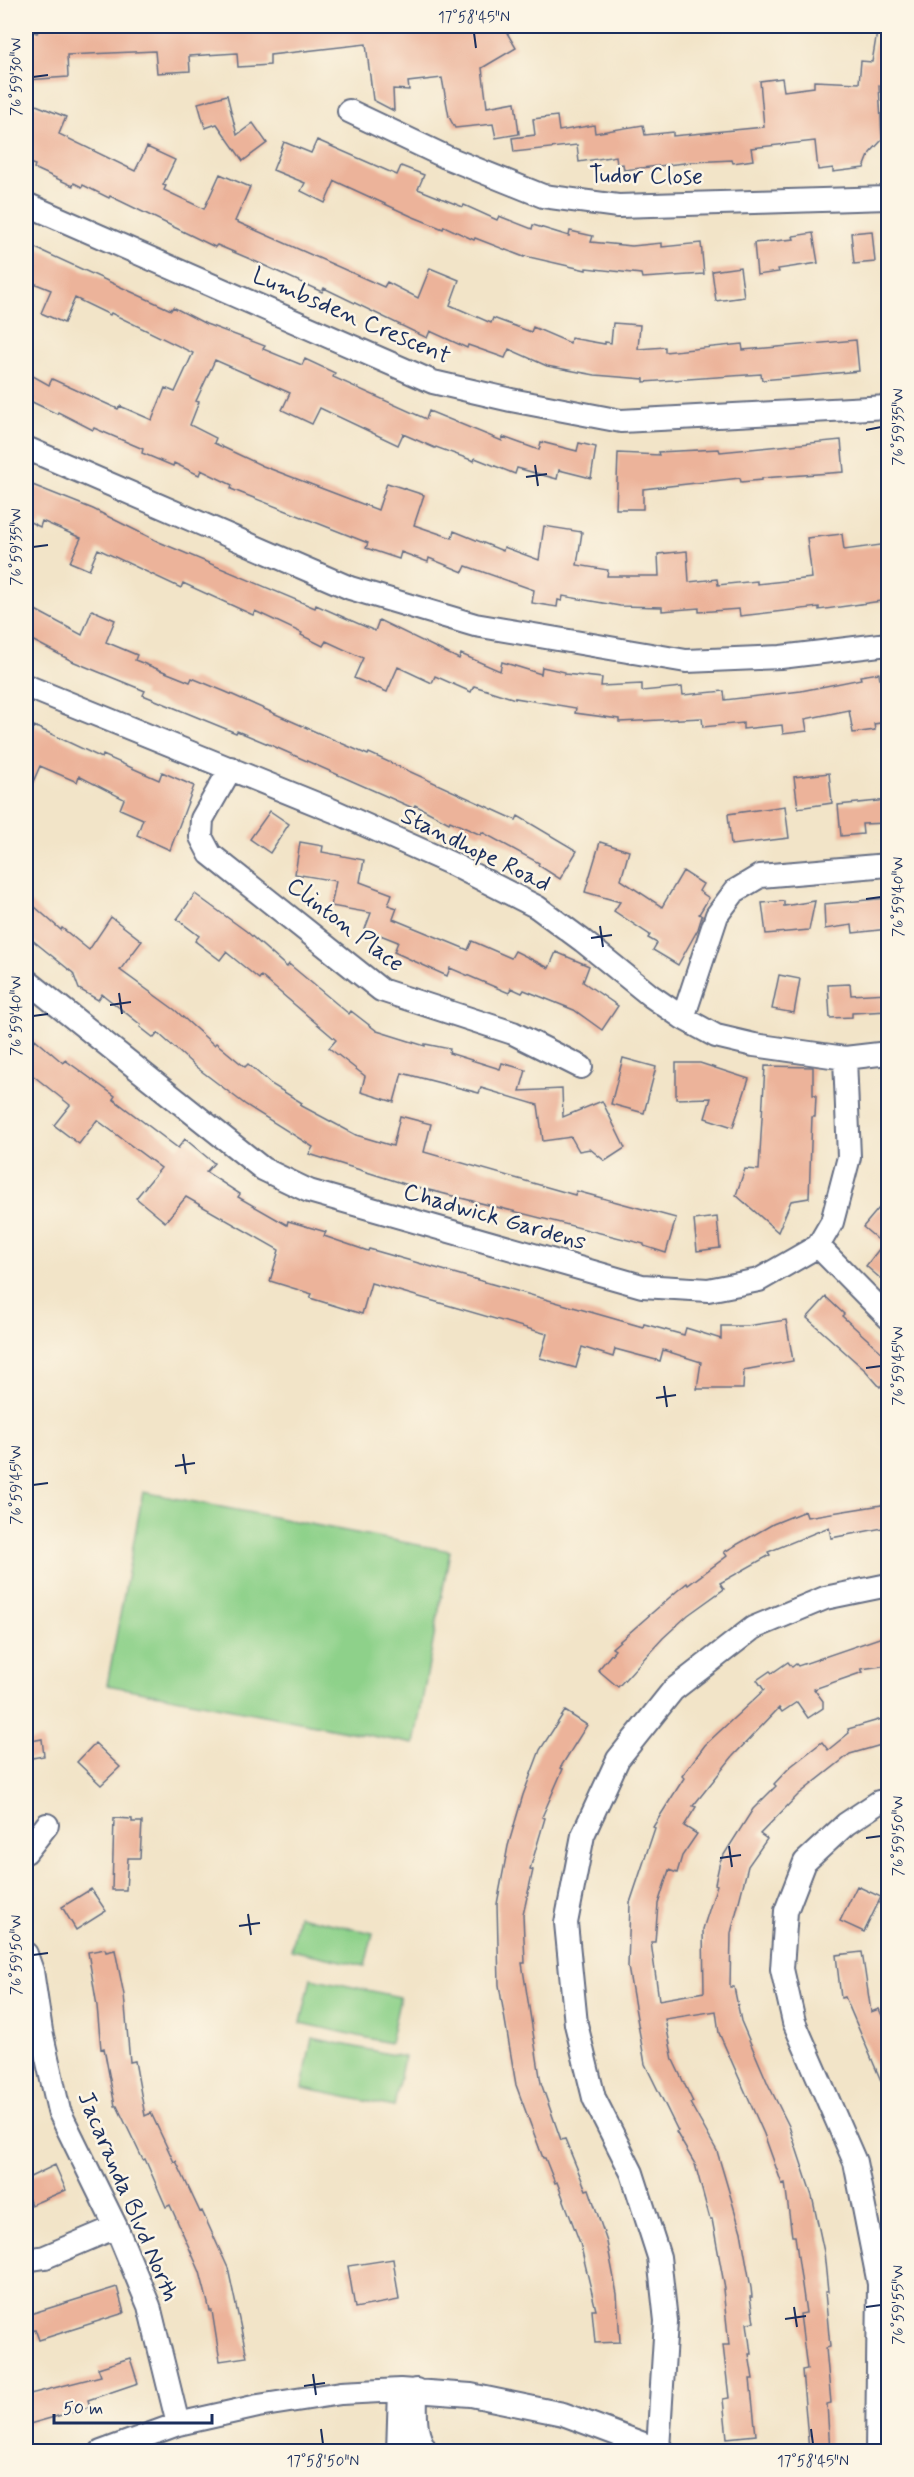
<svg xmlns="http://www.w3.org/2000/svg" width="914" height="2477" font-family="Mynerve,sans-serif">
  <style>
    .green { fill: #8ed18a; stroke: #548074; stroke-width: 1.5 }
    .building { fill: #ecb39a }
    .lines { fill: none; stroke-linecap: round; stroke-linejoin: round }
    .minor-casing { stroke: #666e83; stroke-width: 26 }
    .minor { stroke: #fff; stroke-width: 22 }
    .ticks { fill: none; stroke: #1b2f5e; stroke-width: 2 }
    .labels { text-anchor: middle; stroke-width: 5; stroke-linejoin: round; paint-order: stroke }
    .street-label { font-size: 24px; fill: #1b2f5e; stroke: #fcf5e5 }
    .neatline { fill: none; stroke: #1b2f5e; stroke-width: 2 }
    .ticks-label { font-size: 15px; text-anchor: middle; fill: #1b2f5e }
  </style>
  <rect width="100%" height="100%" fill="#fcf5e5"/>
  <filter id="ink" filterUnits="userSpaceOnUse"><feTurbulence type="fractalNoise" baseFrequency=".0167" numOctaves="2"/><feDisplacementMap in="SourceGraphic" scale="12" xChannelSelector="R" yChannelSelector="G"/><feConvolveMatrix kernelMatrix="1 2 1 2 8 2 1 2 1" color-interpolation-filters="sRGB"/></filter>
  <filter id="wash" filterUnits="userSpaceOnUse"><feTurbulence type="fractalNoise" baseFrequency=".008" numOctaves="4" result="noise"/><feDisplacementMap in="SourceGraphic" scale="24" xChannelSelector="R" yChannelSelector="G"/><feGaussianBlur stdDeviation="1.35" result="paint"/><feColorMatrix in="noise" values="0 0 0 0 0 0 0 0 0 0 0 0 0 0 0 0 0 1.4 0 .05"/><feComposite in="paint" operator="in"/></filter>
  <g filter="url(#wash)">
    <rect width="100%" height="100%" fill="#f2e4c8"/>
    <path class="green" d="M143,1492L450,1551L414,1744L107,1685Z
      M298,1916L373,1933L365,1966L291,1950Z
      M311,1978L400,1997L390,2043L301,2023Z
      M312,2038L404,2057L394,2107L302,2088Z"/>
    <g id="blocks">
      <path class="building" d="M41,26H503L516,48L482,68L487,107L515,102L519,134L496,138L493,124L455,128L449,117L442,78L408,82L409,90L393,89L394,111L373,100L366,44L270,55V65L238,67L237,53L189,56L190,71L157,73L155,51L67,55L68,77L26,80V29L37,33Z
        M878,26H888L886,86L879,85L882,140L870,153L864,168L833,172V168L818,170L815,141L751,148L753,160L733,163L732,160L693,162L624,170L623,164L617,165L616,156L579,162L577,145L514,152L512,138L535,135L533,119L557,116L559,131L594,125L595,133L643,125L645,135L673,132V136L764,127L760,81L782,78L784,91L814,87V81L859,83L861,61L872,62Z
        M227,95L237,135L253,123L267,143L243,161L217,124L205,128L198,103Z
        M26,101L66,117L59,134L135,171L147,147L175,160L163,185L166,186L164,190L204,209L220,174L250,187L235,221L384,287L387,282L418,298L430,268L459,280L450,305L491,323L493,318L531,332L533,327L570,343L571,338L605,344V342L611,343L613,323L640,325L638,349L665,347V352L742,344L743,350L856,340L859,371L762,380L761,374L644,382V379L595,375L547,366L509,349L505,358L468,345L467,348L430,331L427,338L324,288L322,292L250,259L217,245L215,247L110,196L109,198L83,185L82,187L74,183L73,186L34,168L35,165L26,162Z
        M317,140L397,175L401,166L424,175L418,189L463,207L464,205L497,220L499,216L532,229L533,225L569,236L570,231L593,236L591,242L632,246L662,243V247L701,243L704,274L642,278L641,274L586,268V270L525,256L524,257L475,238L474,240L444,226L443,229L411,216L335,181L325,203L301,191L305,183L273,170L284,142L311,153Z
        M872,231L875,262L854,264L851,233Z
        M813,233L818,263L778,269L779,272L757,275L754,243L794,239L793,236Z
        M29,245L171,310L173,307L206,324L265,346L263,349L302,365L305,359L335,373L333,377L426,419L429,411L502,441L503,437L539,450L541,442L577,451L579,443L596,447L591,478L559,470L557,479L517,468L515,474L475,458L474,461L436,447L435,448L403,434L398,445L320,408L312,424L282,410L290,393L215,360L196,401L199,402L190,425L216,438L214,443L263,466L378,510L387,483L424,495L414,525L452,538L454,531L503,551L504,547L539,560L544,526L582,532L577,565L608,570L607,576H659L658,554L687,551L689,582L717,579L718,585L757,581V584L812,578L807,538L842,534L844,550L888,544V600L819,610V607L740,616L739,609L699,612V608L662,611V607L620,606L563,596L562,601L558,600L557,607L532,603L534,590L466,566L463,572L429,558L428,562L401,552L399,559L366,548L368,543L231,489L232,485L201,470L199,475L174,463L173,466L142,453L143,449L94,428L93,430L58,412L57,414L26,399V372L49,385L52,379L118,409L120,406L152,420L165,388L175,392L193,353L111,313L110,315L75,298L64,323L41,313L51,290L26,280V255Z
        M740,267L744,297L716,301L712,271Z
        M841,440L844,472L762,478V480L741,482L740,478L643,489V509H616L618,453L659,455L658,452L719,449L720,452Z
        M30,484L93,509L159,542L315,608L316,605L375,631L379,620L459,659L461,654L500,671L502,662L541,674L542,667L565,672V674L602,678L601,686L642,684V691L682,687L683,695L724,691L725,700L801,691L861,679L860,676L879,673L887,722L874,724L875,730L853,733L849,710L805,719L807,731L783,734L782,725L743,729V723L703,727L702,718L619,722V719L575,713L576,708L515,698V699L474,686L471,692L435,676L432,683L398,667L387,692L354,678L363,658L326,641L323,646L301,635L302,633L255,611L253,615L183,583L181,588L98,549L89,570L70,562L81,538L42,521L40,527L26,520V496Z
        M26,605L82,635L92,610L115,620L106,642L137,655L135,660L190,682L192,678L226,692L368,755L369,753L516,820L518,816L577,851L560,879L538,865L539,863L482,832L481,835L450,821L449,823L415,805L413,808L273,746L237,731L236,733L143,695L145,691L72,661L26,637Z
        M34,726L102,758L103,755L159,780L162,772L194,786L170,850L137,835L143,819L120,809L124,799L79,776L77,782L40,766L26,798V745Z
        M829,773L832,803L798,808L794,777Z
        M888,800V823L862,824L863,834L841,836L838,805Z
        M785,806L789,838L731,845L728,814Z
        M270,811L289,824L270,853L250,839Z
        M300,842L323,846L322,852L364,860L360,882L392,894L388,905L397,908L393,919L468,950L472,941L511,958L515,951L549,968L556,952L589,966L583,982L618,1006L602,1030L574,1010L524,990L522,993L511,988L509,993L450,968L447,976L394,952L398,942L365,929L371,913L331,906L336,881L295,874Z
        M600,842L629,851L621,880L662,907L683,871L703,884L699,891L709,898L699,914L702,916L698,929L678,965L653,950L657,943L648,938L650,935L614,911L620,902L585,892Z
        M195,894L246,931L287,967L289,964L349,1014L351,1011L377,1031L425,1046V1044L450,1049L449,1053L500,1069L502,1063L526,1070L520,1091L562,1089L563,1117L602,1101L625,1148L605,1161L590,1149L579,1151L571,1137L543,1141L538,1105L481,1088L479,1093L402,1073L394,1102L361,1092L365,1076L329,1048L336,1040L261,976L259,979L226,952L220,960L195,941L199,936L177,919Z
        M888,898V929L853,933L852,925L825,929L824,904Z
        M26,899L61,930L62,928L89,950L111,917L142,941L120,970L175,1010L214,1045L216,1043L245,1067L248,1064L271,1084L302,1103L300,1105L356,1135L393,1146L400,1116L431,1124L424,1152L575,1195L576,1191L676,1218L666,1253L644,1246V1244L405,1184L309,1154L313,1147L246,1105L196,1067L158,1033L154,1038L140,1027L141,1025L102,994L98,1000L79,989L73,973L26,935Z
        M784,901V906L815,901L809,930L766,934L762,903Z
        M779,975L800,979L794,1013L772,1009Z
        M850,984L851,995L888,993V1011L852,1013V1017L830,1018L828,985Z
        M35,1039L63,1063L65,1060L115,1096L113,1099L178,1148L185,1139L214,1163L206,1172L240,1194L238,1197L287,1225L288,1221L326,1232L324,1236L368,1251L369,1249L643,1327L644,1324L684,1335L686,1328L721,1339V1326H747L786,1320L793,1361L744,1370L743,1389H697L701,1362L663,1350L660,1361L615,1349L613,1357L582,1347L576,1368L540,1358L547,1334L371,1283L362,1314L310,1298L312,1294L270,1281L279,1250L186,1197L165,1222L136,1198L161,1168L97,1120L79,1144L54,1125L70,1105L26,1070V1050Z
        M623,1058L656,1067L644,1113L611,1104Z
        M676,1063H700L749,1079L733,1127L705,1118L711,1098L676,1099Z
        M765,1066L813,1067V1095H816L815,1117H812L809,1198L791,1201L778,1232L736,1195L745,1169L759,1170Z
        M879,1208L888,1216V1270L881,1279L866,1266L883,1244L863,1227Z
        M717,1217L720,1248L697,1251L694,1220Z
        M826,1297L844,1314L842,1316L888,1358V1378L880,1387L866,1371L807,1318Z
        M888,1504V1527L831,1538L829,1527L768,1552L770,1555L720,1583L724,1589L688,1615L663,1638L618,1687L598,1670L615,1650L612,1648L677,1591L687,1583L688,1585L727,1556L724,1552L773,1524L805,1511L807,1517Z
        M888,1635V1665L861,1669L863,1672L814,1689L823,1701V1708L808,1718L797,1702L782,1712L779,1708L733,1756L693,1806L696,1807L684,1826L697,1834L682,1856L677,1873L669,1870L658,1904L655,1942H651L659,2000L704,1992L703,1929L717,1885L715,1884L720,1861L753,1809L776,1786L774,1784L790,1767L822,1742L828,1750L849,1733L848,1729L882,1719L888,1743L850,1754L798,1795L760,1834L767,1839L748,1866L731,1933L730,1987H734L741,2021L768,2084L789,2126L812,2196L824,2252L828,2292H825L830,2347L826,2348L831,2403L827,2404L830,2451H809L802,2370L807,2369L800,2314L806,2313L795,2236H792L785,2183L782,2184L764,2134L719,2033L716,2011L665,2019L673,2060L693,2102L690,2103L717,2151L741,2232L751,2288L752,2297H750L754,2322L747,2323L751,2354H749L753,2379H750L756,2435L727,2438L723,2399L729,2398L723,2345H729L723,2289H725L712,2219H710L695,2164L676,2132L678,2131L645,2064L628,1967L630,1903L655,1828L653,1827L684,1778L682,1776L705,1745L764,1690L757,1680L770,1671L772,1673L788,1662L792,1667L796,1664L798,1666Z
        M565,1711L587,1725L560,1768L563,1769L542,1817L545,1818L530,1869L533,1870L523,1915L525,1963H522L541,2083L561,2140L565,2139L586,2190L589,2189L607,2242L617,2294L620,2342L595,2343L592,2310H596L580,2243L557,2182L555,2183L545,2158H543L516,2085L499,1985L497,1904L508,1846L523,1795L540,1750Z
        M42,1739L44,1756L26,1759V1742Z
        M95,1743L120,1767L101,1785L77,1762Z
        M114,1818L132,1819V1822H142L140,1858H128L126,1890H112Z
        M857,1886L881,1897L864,1932L840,1921Z
        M91,1889L106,1911L76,1930L62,1907Z
        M105,1949L106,1952L115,1950L124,1995L130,2062L135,2061L145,2116L151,2113L174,2162L176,2161L200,2212L202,2211L228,2268L247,2357L220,2361L212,2311H210L200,2272L170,2205L166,2207L145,2159L143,2160L117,2106H115L104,2048L101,2049L97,2006L88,1952Z
        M862,1952L871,2012L879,2009L888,2029V2097L845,1997L841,1998L836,1955Z
        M55,2165L66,2190L31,2205L26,2192V2179Z
        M393,2259L399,2300L355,2308L348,2266Z
        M117,2287L124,2313L39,2340L35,2329L32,2330L27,2315Z
        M130,2358L138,2383L88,2400L90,2407L26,2425V2395L101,2376L98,2368Z"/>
    </g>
  </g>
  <g filter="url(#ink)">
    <use href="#blocks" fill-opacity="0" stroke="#666e83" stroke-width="1.5"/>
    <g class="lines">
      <defs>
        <path id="minor" d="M349,111L446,157L543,196L618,206L888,198
          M26,204L433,382L511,400L621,421L888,407
          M26,448L350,588L475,625L686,661L781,657L888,644
          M26,686L334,811L450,863L537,907L583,941L651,996L683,1018L716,1036L754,1045L845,1058L888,1053
          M231,768L202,819L201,837L210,854L381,990L513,1033L581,1067
          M26,980L263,1169L309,1191L642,1286L708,1290L759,1280L818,1246L832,1222L849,1157L845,1058
          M683,1018L717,915L735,891L760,876L888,865
          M818,1246L888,1317
          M26,1852L47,1825
          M26,1954L32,1971L41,2031L59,2111L116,2227L149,2306L178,2424
          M26,2260L45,2257L116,2227
          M416,2390C416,2413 413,2433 427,2452
          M658,2449L666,2321L659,2257L632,2173L594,2098L576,2024L566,1923L583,1835L618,1759L673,1690L753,1628L825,1598L888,1585
          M101,2452L178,2424L258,2406L341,2393L400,2390L471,2395L563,2414L665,2452
          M398,2452L400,2390
          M877,2452L879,2284L855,2162L794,2022L782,1969L786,1911L805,1862L846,1824L879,1802L888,1800"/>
      </defs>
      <use href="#minor" class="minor-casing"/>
      <use href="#minor" class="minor"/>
    </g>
  </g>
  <path class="ticks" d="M474,33L476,48M33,77L48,75M866,430L881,427M535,465L538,486M526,477L547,474M33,547L48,545M866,899L881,897M600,926L603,947M591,938L612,935M119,993L122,1014M110,1005L131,1002M33,1016L48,1014M866,1368L881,1366M664,1386L667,1407M656,1398L676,1395M183,1454L186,1474M175,1466L195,1463M33,1485L48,1483M866,1838L881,1836M729,1846L732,1867M720,1858L741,1855M248,1914L251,1935M239,1926L260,1923M33,1955L48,1953M794,2307L797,2327M866,2307L881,2305M785,2319L806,2316M313,2374L316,2395M304,2386L325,2383M321,2429L323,2444M811,2429L813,2444"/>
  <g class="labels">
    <g class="street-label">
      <text transform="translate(646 175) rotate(1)" y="8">Tudor Close</text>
      <text transform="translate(352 315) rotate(23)" y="8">Lumbsden Crescent</text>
      <text transform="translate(476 849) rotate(26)" y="8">Standhope Road</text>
      <text transform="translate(346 924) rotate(37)" y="8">Clinton Place</text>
      <text transform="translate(495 1216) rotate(16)" y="8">Chadwick Gardens</text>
      <text transform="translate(129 2196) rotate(67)" y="8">Jacaranda Blvd North</text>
    </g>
  </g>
  <rect width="914" height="2477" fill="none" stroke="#fcf5e5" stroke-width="66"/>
  <path d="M54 2414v9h158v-9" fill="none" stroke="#1b2f5e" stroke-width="3"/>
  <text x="63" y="2414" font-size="18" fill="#1b2f5e" stroke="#fcf5e5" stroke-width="4.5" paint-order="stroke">50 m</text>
  <rect x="33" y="33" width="848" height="2411" class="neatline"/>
  <g class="ticks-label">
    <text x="474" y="22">17°58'45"N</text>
    <text transform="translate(16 77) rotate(-90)" y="5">76°59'30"W</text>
    <text transform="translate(898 427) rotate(-90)" y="5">76°59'35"W</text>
    <text transform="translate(16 547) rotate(-90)" y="5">76°59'35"W</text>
    <text transform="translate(898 897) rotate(-90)" y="5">76°59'40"W</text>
    <text transform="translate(16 1016) rotate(-90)" y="5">76°59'40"W</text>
    <text transform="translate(898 1366) rotate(-90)" y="5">76°59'45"W</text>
    <text transform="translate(16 1485) rotate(-90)" y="5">76°59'45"W</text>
    <text transform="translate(898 1836) rotate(-90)" y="5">76°59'50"W</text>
    <text transform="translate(16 1955) rotate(-90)" y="5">76°59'50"W</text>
    <text transform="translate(898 2305) rotate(-90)" y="5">76°59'55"W</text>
    <text x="323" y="2466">17°58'50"N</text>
    <text x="813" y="2466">17°58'45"N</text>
  </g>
</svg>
